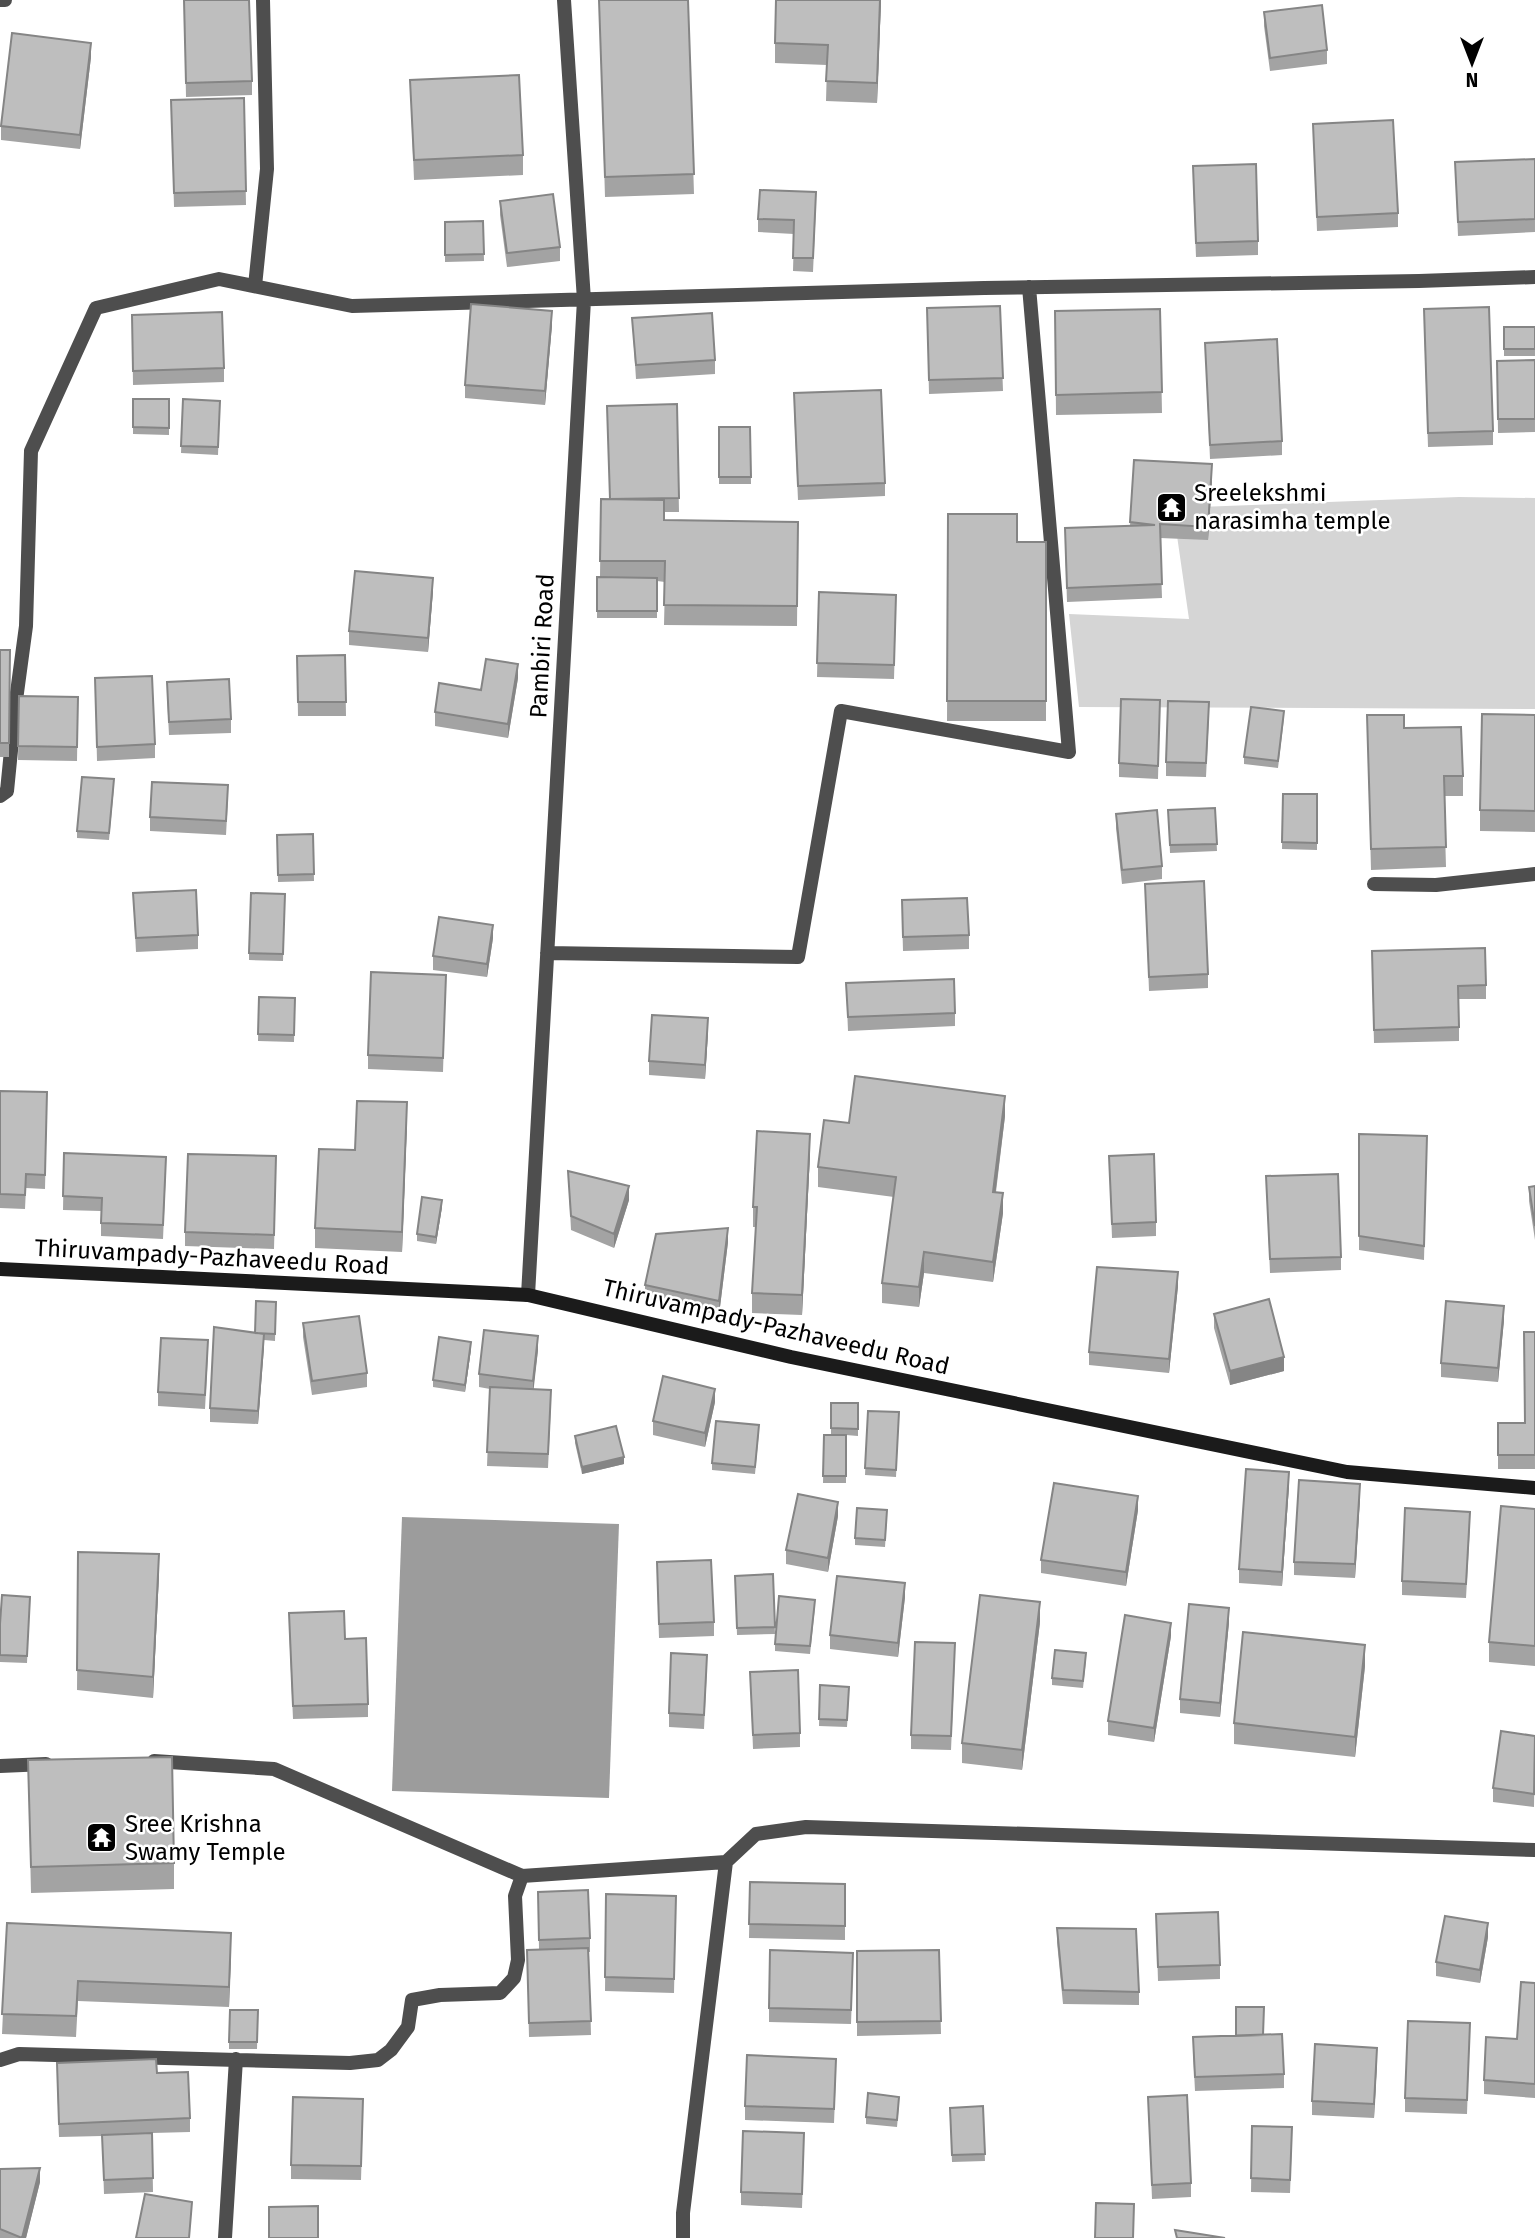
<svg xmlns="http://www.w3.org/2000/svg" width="1535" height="2238" font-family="'Fira Sans',sans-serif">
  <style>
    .green { fill: #d5d5d5 }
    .water { fill: #9c9c9c }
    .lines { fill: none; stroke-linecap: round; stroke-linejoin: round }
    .street { stroke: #4e4e4e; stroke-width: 14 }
    .secondary { stroke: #1b1b1b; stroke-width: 14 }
    .wall { fill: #a3a3a3 }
    .shaded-wall { fill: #858585 }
    .building { fill: #bebebe; stroke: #858585; stroke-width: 2 }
    .labels { text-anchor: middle; stroke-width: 5; stroke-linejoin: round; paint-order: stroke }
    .poi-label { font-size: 24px; fill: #000; stroke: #fff; text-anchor: start }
    .street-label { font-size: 24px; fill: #000; stroke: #fff }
  </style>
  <rect width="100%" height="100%" fill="#fff"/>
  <path class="green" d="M1459,497L1535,498V709L1079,707L1069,614L1189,619L1173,508Z"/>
  <path class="water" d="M402,1517L619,1524L609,1798L392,1791Z"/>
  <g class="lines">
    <path class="street" d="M0,0H5
      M255,286L267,169L263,0
      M0,796L7,791L16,700L26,626L31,451L96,308L219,279L352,306L984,288L1419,281L1535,277
      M1374,884L1436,885L1535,874
      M547,953L798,957L841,711L1069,752L1029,287
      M528,1295L584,300L564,0
      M154,1761L274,1769L522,1876
      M0,1766L46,1764
      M0,2060L19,2054L350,2063L378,2060L391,2050L408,2027L412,2000L440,1995L500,1993L514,1978L518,1960L515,1896L522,1876L726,1862L756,1834L806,1827L1535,1850
      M225,2238L236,2059
      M683,2238V2213L726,1862"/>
    <path class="secondary" d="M0,1269L528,1295L791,1357L1347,1472L1535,1488"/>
  </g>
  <path class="wall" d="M184,0L252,81V95L186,97Z
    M599,0H688L694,194L605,197Z
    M881,0L877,103L826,101L827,65L775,63V43Z
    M1264,12L1327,50V64L1270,71L1264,26Z
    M91,57L80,149L1,140V126Z
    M410,80L523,155V175L414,180Z
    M244,98L246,205L174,207L171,100Z
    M1313,124L1398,213V227L1317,231Z
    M1535,159V232L1458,236L1455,162Z
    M1193,180L1258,241V255L1196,257Z
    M500,201L560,247V261L507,267L500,215Z
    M816,206L813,272L793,271L794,234L758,232V219Z
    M483,221L484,261L445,262V222Z
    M1000,306L1003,391L929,394L927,308Z
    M1160,309L1162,413L1056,415L1055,311Z
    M132,315L224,368V382L133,385Z
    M632,318L715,360V374L636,379Z
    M1424,323L1493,431V445L1428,447Z
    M552,325L545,405L465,398V385Z
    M1504,327H1535V356H1504Z
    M1205,343L1282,441V455L1210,459Z
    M1535,360V432L1498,433L1497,361Z
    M133,399H169V435L133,434Z
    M183,399L220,401L218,455L181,453Z
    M677,404L679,512H664V520L798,522L797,626L664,625L665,582L657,581V618H597V577H600L601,499H609Z
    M794,407L885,483V496L798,500Z
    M719,427H750L751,484H719Z
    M1134,460L1212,478L1208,540L1160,538L1162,598L1067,602L1065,542L1130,526Z
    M948,514L1017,542H1046V721H947Z
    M433,591L428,652L349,645V631Z
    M819,592L896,608L894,679L817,677Z
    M0,650H10L9,757H0Z
    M345,655L346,716H298L297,656Z
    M95,678L155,744V758L97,761Z
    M518,678L508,738L435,726V712L481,690Z
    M19,696L78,697L77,761L18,760Z
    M167,696L231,719V733L169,735Z
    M1160,700L1158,779L1119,777V763Z
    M1367,715L1404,728L1463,776V796H1444L1446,867L1371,870Z
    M1535,715V832L1480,831V810Z
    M1209,716L1206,777L1166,776V762Z
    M1284,718L1278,768L1244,764V757Z
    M114,787L109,840L77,838V831Z
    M1283,794H1317V850L1282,849Z
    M228,799L226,835L150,831V817Z
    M1215,808L1217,851L1170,853L1168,810Z
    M1116,814L1162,866V879L1122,884L1116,828Z
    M313,834L314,881L278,882L277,835Z
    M1145,884L1208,974V988L1149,991Z
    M133,893L198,935V949L136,952Z
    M285,894L283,961L249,960V953Z
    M902,914L969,935V949L903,951Z
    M493,938L487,977L433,970V956Z
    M1372,965L1486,985V999H1459V1041L1374,1043Z
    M446,975L443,1072L368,1069V1055Z
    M846,983L955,1013V1026L848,1031Z
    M259,997L295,998L294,1042L258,1041Z
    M708,1032L705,1079L649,1075V1061Z
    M0,1091L47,1106L45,1189L26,1188L25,1209L0,1208Z
    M1005,1116L996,1192L1003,1213L993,1282L924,1273L919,1307L882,1303V1283L894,1197L818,1187V1167L849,1123Z
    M407,1122L402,1252L315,1248V1228Z
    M1359,1134L1427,1136L1424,1260L1359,1250Z
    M64,1153L166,1170L163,1239L101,1236V1211L63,1210Z
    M810,1154L802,1315L752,1313V1293L756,1227H753V1207Z
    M1109,1156L1156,1222V1236L1112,1238Z
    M276,1170L274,1249L185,1246V1232Z
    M568,1171L629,1200L614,1248L571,1230Z
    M1266,1176L1341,1257V1270L1270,1273Z
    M1535,1186V1240L1529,1201V1187Z
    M442,1207L436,1244L417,1241V1234Z
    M728,1242L719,1315L645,1299V1285Z
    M1178,1286L1169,1373L1089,1365V1352Z
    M276,1302L275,1341L264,1340L258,1424L210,1422V1408L255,1333Z
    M1214,1314L1284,1371L1230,1385L1214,1328Z
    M1504,1320L1498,1382L1441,1377V1363Z
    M303,1323L367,1373V1387L312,1395L303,1337Z
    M1535,1332V1469H1498V1423H1525Z
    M471,1349L465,1392L433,1387V1380Z
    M538,1350L533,1389L551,1404L548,1468L487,1466L490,1389L479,1387V1374Z
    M208,1354L205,1409L158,1406V1392Z
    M715,1402L705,1447L653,1435V1421Z
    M831,1403H858V1436L846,1435V1483H823L824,1435H831Z
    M868,1411L899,1412L896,1477L865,1475Z
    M759,1432L755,1474L712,1470V1463Z
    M575,1436L624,1464L582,1474L575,1443Z
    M1289,1485L1282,1586L1239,1583V1569Z
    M1360,1497L1355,1578L1294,1575V1562Z
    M1535,1509V1666L1489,1662V1642Z
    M1138,1510L1126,1586L1041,1573V1560Z
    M838,1516L828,1572L786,1564V1550Z
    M887,1517L885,1547L855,1545V1538Z
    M1470,1526L1466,1598L1402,1595V1581Z
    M78,1552L159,1574L153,1698L77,1690Z
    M773,1574L775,1634L737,1635L735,1576Z
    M657,1575L714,1622V1636L659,1638Z
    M30,1597L27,1663L0,1662V1624Z
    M905,1597L898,1657L830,1649V1635Z
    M815,1607L810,1654L775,1651V1644Z
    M1040,1622L1022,1770L962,1763V1743Z
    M1229,1622L1220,1717L1180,1713V1699Z
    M289,1627L345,1639L368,1704V1717L293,1719Z
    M1171,1636L1154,1742L1108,1735V1721Z
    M955,1657L951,1750L911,1749V1735Z
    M1086,1660L1083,1688L1052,1685V1678Z
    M1365,1666L1355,1757L1234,1744V1723Z
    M707,1668L704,1729L669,1727V1713Z
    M750,1672L800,1733V1747L753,1749Z
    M820,1685L849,1694L847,1727L819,1726Z
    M1535,1736L1534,1807L1493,1802V1788Z
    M28,1760L174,1863V1889L31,1893Z
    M750,1882L845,1884V1940L749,1938Z
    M538,1892L590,1938V1952H589L591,2035L529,2037L527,1950L539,1949Z
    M606,1894L676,1896L674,1993L605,1991Z
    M1156,1914L1220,1965V1979L1158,1981Z
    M7,1923L231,1953L229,2007L78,2001L76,2037L2,2034Z
    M1057,1928L1139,1992V2005L1063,2004L1057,1942Z
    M1488,1937L1480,1983L1436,1976V1962Z
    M939,1950L941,2034L857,2036V1951Z
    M853,1967L851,2024L769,2022V2008Z
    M1535,1983V2098L1484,2094V2080L1517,2039Z
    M258,2010L257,2049H229V2042Z
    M1470,2023L1467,2114L1405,2112V2098Z
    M1263,2035L1284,2074V2088L1195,2091L1193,2051Z
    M1377,2062L1374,2118L1312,2115V2101Z
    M157,2073L190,2118V2132L152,2133L153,2192L104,2194L102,2136L59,2137L57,2077Z
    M836,2073L834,2123L745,2120V2106Z
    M1148,2097L1191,2183V2197L1152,2199Z
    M899,2104L897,2127L866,2124V2117Z
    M983,2106L985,2161L952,2162L950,2108Z
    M363,2113L361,2180L291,2179V2165Z
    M1252,2126L1292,2141L1290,2193L1251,2192Z
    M804,2147L802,2208L741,2205V2192Z
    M0,2169L40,2182L26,2238H0Z"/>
  <path class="shaded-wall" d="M880,0H881L877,103V83Z
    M91,43V57L80,149V135Z
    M552,311V325L545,405V391Z
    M1212,464V478L1208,540V527Z
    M433,578V591L428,652V638Z
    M518,664V678L508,738V724Z
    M493,925V938L487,977V964Z
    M708,1018V1032L705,1079V1065Z
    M1005,1096V1116L993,1212V1192Z
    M407,1102V1122L402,1252V1232Z
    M810,1134V1154L802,1315V1295Z
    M629,1186V1200L614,1248V1234Z
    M1003,1193V1213L993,1282V1262Z
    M442,1200V1207L436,1244V1237Z
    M728,1228V1242L719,1315V1301Z
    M924,1252V1273L919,1307V1287Z
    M1178,1272V1286L1169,1373V1359Z
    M1504,1306V1320L1498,1382V1368Z
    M264,1334V1348L258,1424V1411Z
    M538,1336V1350L533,1395V1381Z
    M471,1342V1349L465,1392V1385Z
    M1284,1357V1371L1230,1385V1371Z
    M715,1389V1402L705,1447V1433Z
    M624,1457V1464L582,1474V1467Z
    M1289,1472V1485L1282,1586V1572Z
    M1360,1484V1497L1355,1578V1564Z
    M1138,1496V1510L1126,1586V1572Z
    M838,1502V1516L828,1572V1558Z
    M159,1554V1574L153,1698V1677Z
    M905,1583V1597L898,1657V1643Z
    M1040,1602V1622L1022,1770V1750Z
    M1229,1608V1622L1220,1717V1703Z
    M1171,1623V1636L1154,1742V1728Z
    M1365,1645V1666L1355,1757V1737Z
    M1488,1923V1937L1480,1983V1970Z
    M231,1933V1953L229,2007V1987Z
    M1377,2048V2062L1374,2118V2104Z
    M40,2168V2182L26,2238H22Z"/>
  <path class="building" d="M184,0H249L252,81L186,83Z
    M599,0H688L694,174L605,177Z
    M776,0H880L877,83L826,81L828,45L775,43Z
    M1322,5L1327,50L1270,58L1264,12Z
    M12,33L91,43L80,135L1,126Z
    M519,75L523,155L414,160L410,80Z
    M244,98L246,191L174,193L171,100Z
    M1393,120L1398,213L1317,217L1313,124Z
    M1535,159V219L1458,222L1455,162Z
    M1256,164L1258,241L1196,243L1193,166Z
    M760,190L816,192L813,258H793L794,220L758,219Z
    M553,194L560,247L507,253L500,201Z
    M483,221L484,254L445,255V222Z
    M471,304L552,311L545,391L465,385Z
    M1000,306L1003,378L929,380L927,308Z
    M1489,307L1493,431L1428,433L1424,309Z
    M1160,309L1162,392L1056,395L1055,311Z
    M222,312L224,368L133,371L132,315Z
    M712,313L715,360L636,365L632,318Z
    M1504,327H1535V349H1504Z
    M1277,339L1282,441L1210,445L1205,343Z
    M1535,360V419H1498L1497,361Z
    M881,390L885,483L798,486L794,393Z
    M133,399H169V428L133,427Z
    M183,399L220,401L218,447L181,446Z
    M677,404L679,498L610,499L607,406Z
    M719,427H750L751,477H719Z
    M1134,460L1212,464L1208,527L1160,524L1162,584L1067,588L1065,528L1155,525L1130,522Z
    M601,499L664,500V520L798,522L797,606L664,605L665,561H600Z
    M948,514H1017V542H1046V701H947Z
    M355,571L433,578L428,638L349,631Z
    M597,577L657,578V611H597Z
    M819,592L896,595L894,665L817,663Z
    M0,650H10L9,743H0Z
    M345,655L346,702H298L297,656Z
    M486,659L518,664L508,724L435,712L439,683L481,690Z
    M152,676L155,744L97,747L95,678Z
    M229,679L231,719L169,722L167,682Z
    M19,696L78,697L77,747L18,746Z
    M1121,699L1160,700L1158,766L1119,763Z
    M1168,701L1209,702L1206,763L1166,762Z
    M1251,707L1284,711L1278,761L1244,757Z
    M1482,714L1535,715V811L1480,810Z
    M1367,715H1404V728L1461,727L1463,776H1444L1446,847L1371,849Z
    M82,777L114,779L109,833L77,831Z
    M152,782L228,785L226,821L150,817Z
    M1283,794H1317V843L1282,842Z
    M1215,808L1217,844L1170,845L1168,810Z
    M1157,810L1162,866L1122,870L1116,814Z
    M313,834L314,874L278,875L277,835Z
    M1204,881L1208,974L1149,977L1145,884Z
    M196,890L198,935L136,938L133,893Z
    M251,893L285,894L283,954L249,953Z
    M967,898L969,935L903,937L902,900Z
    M439,917L493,925L487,964L433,956Z
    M1485,948L1486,985L1458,986L1459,1027L1374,1030L1372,951Z
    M371,972L446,975L443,1058L368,1055Z
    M954,979L955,1013L848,1017L846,983Z
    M259,997L295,998L294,1035L258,1034Z
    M652,1015L708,1018L705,1065L649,1061Z
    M855,1076L1005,1096L993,1192L1003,1193L993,1262L924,1252L919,1287L882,1283L896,1177L818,1167L824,1120L849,1123Z
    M0,1091L47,1092L45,1175L26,1174L25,1195L0,1194Z
    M357,1101L407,1102L402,1232L315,1228L319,1149L355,1150Z
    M757,1131L810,1134L802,1295L752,1293L757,1207H753Z
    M1359,1134L1427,1136L1424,1246L1359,1236Z
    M64,1153L166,1157L163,1225L101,1223L102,1198L63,1196Z
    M188,1154L276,1156L274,1235L185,1232Z
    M1154,1154L1156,1222L1112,1224L1109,1156Z
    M568,1171L629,1186L614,1234L571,1216Z
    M1338,1174L1341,1257L1270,1259L1266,1176Z
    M1535,1186V1226L1529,1187Z
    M422,1197L442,1200L436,1237L417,1234Z
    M728,1228L719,1301L645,1285L656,1234Z
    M1097,1267L1178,1272L1169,1359L1089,1352Z
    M1269,1299L1284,1357L1230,1371L1214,1314Z
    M256,1301L276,1302L275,1334L255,1333Z
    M1446,1301L1504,1306L1498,1368L1441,1363Z
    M359,1316L367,1373L312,1381L303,1323Z
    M214,1327L264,1334L258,1411L210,1408Z
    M484,1330L538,1336L533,1381L479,1374Z
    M1524,1332H1535V1455H1498V1423H1525Z
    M439,1337L471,1342L465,1385L433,1380Z
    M161,1338L208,1340L205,1395L158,1392Z
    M663,1376L715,1389L705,1433L653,1421Z
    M490,1387L551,1390L548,1454L487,1452Z
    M831,1403H858V1429L831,1428Z
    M868,1411L899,1412L896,1470L865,1468Z
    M716,1421L759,1425L755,1467L712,1463Z
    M616,1426L624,1457L582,1467L575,1436Z
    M824,1435H846V1476H823Z
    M1246,1469L1289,1472L1282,1572L1239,1569Z
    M1299,1480L1360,1484L1355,1564L1294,1562Z
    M1054,1483L1138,1496L1126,1572L1041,1560Z
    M798,1494L838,1502L828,1558L786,1550Z
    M1501,1506L1535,1509V1646L1489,1642Z
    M857,1508L887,1510L885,1540L855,1538Z
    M1405,1508L1470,1512L1466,1584L1402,1581Z
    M78,1552L159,1554L153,1677L77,1670Z
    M711,1560L714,1622L659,1624L657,1562Z
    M773,1574L775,1627L737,1628L735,1576Z
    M837,1576L905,1583L898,1643L830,1635Z
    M2,1595L30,1597L27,1656L0,1655V1624Z
    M980,1595L1040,1602L1022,1750L962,1743Z
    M779,1596L815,1600L810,1646L775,1644Z
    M1189,1604L1229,1608L1220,1703L1180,1699Z
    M344,1611L345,1639L366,1638L368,1704L293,1706L289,1613Z
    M1125,1615L1171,1623L1154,1728L1108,1721Z
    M1243,1632L1365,1645L1355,1737L1234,1723Z
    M915,1642L955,1643L951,1736L911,1735Z
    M1055,1650L1086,1653L1083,1681L1052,1678Z
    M671,1653L707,1655L704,1715L669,1713Z
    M798,1670L800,1733L753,1735L750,1672Z
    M820,1685L849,1687L847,1720L819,1719Z
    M1501,1731L1535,1736L1534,1794L1493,1788Z
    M172,1757L174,1863L31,1867L28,1760Z
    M750,1882L845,1884V1926L749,1924Z
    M588,1890L590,1938L539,1940L538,1892Z
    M606,1894L676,1896L674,1979L605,1977Z
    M1218,1912L1220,1965L1158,1967L1156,1914Z
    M1445,1916L1488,1923L1480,1970L1436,1962Z
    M7,1923L231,1933L229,1987L78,1981L76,2016L2,2014Z
    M1057,1928L1136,1929L1139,1992L1063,1990Z
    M588,1948L591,2021L529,2023L527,1950Z
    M770,1950L853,1953L851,2010L769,2008Z
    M939,1950L941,2021L857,2022V1951Z
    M1521,1982L1535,1983V2084L1484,2080L1486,2037L1517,2039Z
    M1236,2007H1264L1263,2035L1236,2036Z
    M230,2010H258L257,2042H229Z
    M1408,2021L1470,2023L1467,2100L1405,2098Z
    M1282,2034L1284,2074L1195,2077L1193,2037Z
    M1315,2044L1377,2048L1374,2104L1312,2101Z
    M747,2055L836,2059L834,2109L745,2106Z
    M156,2059L157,2073L188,2072L190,2118L59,2124L57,2063Z
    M868,2093L899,2097L897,2120L866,2117Z
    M1187,2095L1191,2183L1152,2185L1148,2097Z
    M293,2097L363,2099L361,2166L291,2165Z
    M983,2106L985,2154L952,2155L950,2108Z
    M1252,2126L1292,2127L1290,2180L1251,2178Z
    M743,2131L804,2133L802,2194L741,2192Z
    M152,2133L153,2178L104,2180L102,2135Z
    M40,2168L22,2238L0,2229V2169Z
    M145,2194L192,2202L189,2238H136Z
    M1096,2203L1134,2204L1133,2238H1095Z
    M318,2206V2238H269V2207Z
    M1175,2230L1225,2238H1177Z"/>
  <defs>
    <symbol id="temple-square" viewBox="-11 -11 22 22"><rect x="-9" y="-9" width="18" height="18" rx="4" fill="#000" stroke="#fff"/><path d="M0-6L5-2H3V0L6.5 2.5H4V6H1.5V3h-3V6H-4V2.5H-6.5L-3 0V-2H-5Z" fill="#fff"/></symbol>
  </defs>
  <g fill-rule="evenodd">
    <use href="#temple-square" x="1154" y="490" width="35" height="35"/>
    <use href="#temple-square" x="84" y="1820" width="35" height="35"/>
  </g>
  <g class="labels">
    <g class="poi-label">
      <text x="1194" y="501">Sreelekshmi<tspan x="1194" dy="28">narasimha temple</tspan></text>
      <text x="125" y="1832">Sree Krishna<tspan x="125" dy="28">Swamy Temple</tspan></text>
    </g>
    <g class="street-label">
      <text transform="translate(542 646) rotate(-87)" y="8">Pambiri Road</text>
      <text transform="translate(212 1257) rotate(3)" y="8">Thiruvampady-Pazhaveedu Road</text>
      <text transform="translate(776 1327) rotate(13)" y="8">Thiruvampady-Pazhaveedu Road</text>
    </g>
  </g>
  <g transform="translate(1472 63) rotate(180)" stroke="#ffffff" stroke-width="5" paint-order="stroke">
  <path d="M0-5L12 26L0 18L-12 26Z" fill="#000000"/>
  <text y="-10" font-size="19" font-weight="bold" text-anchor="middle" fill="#000000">N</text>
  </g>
</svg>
